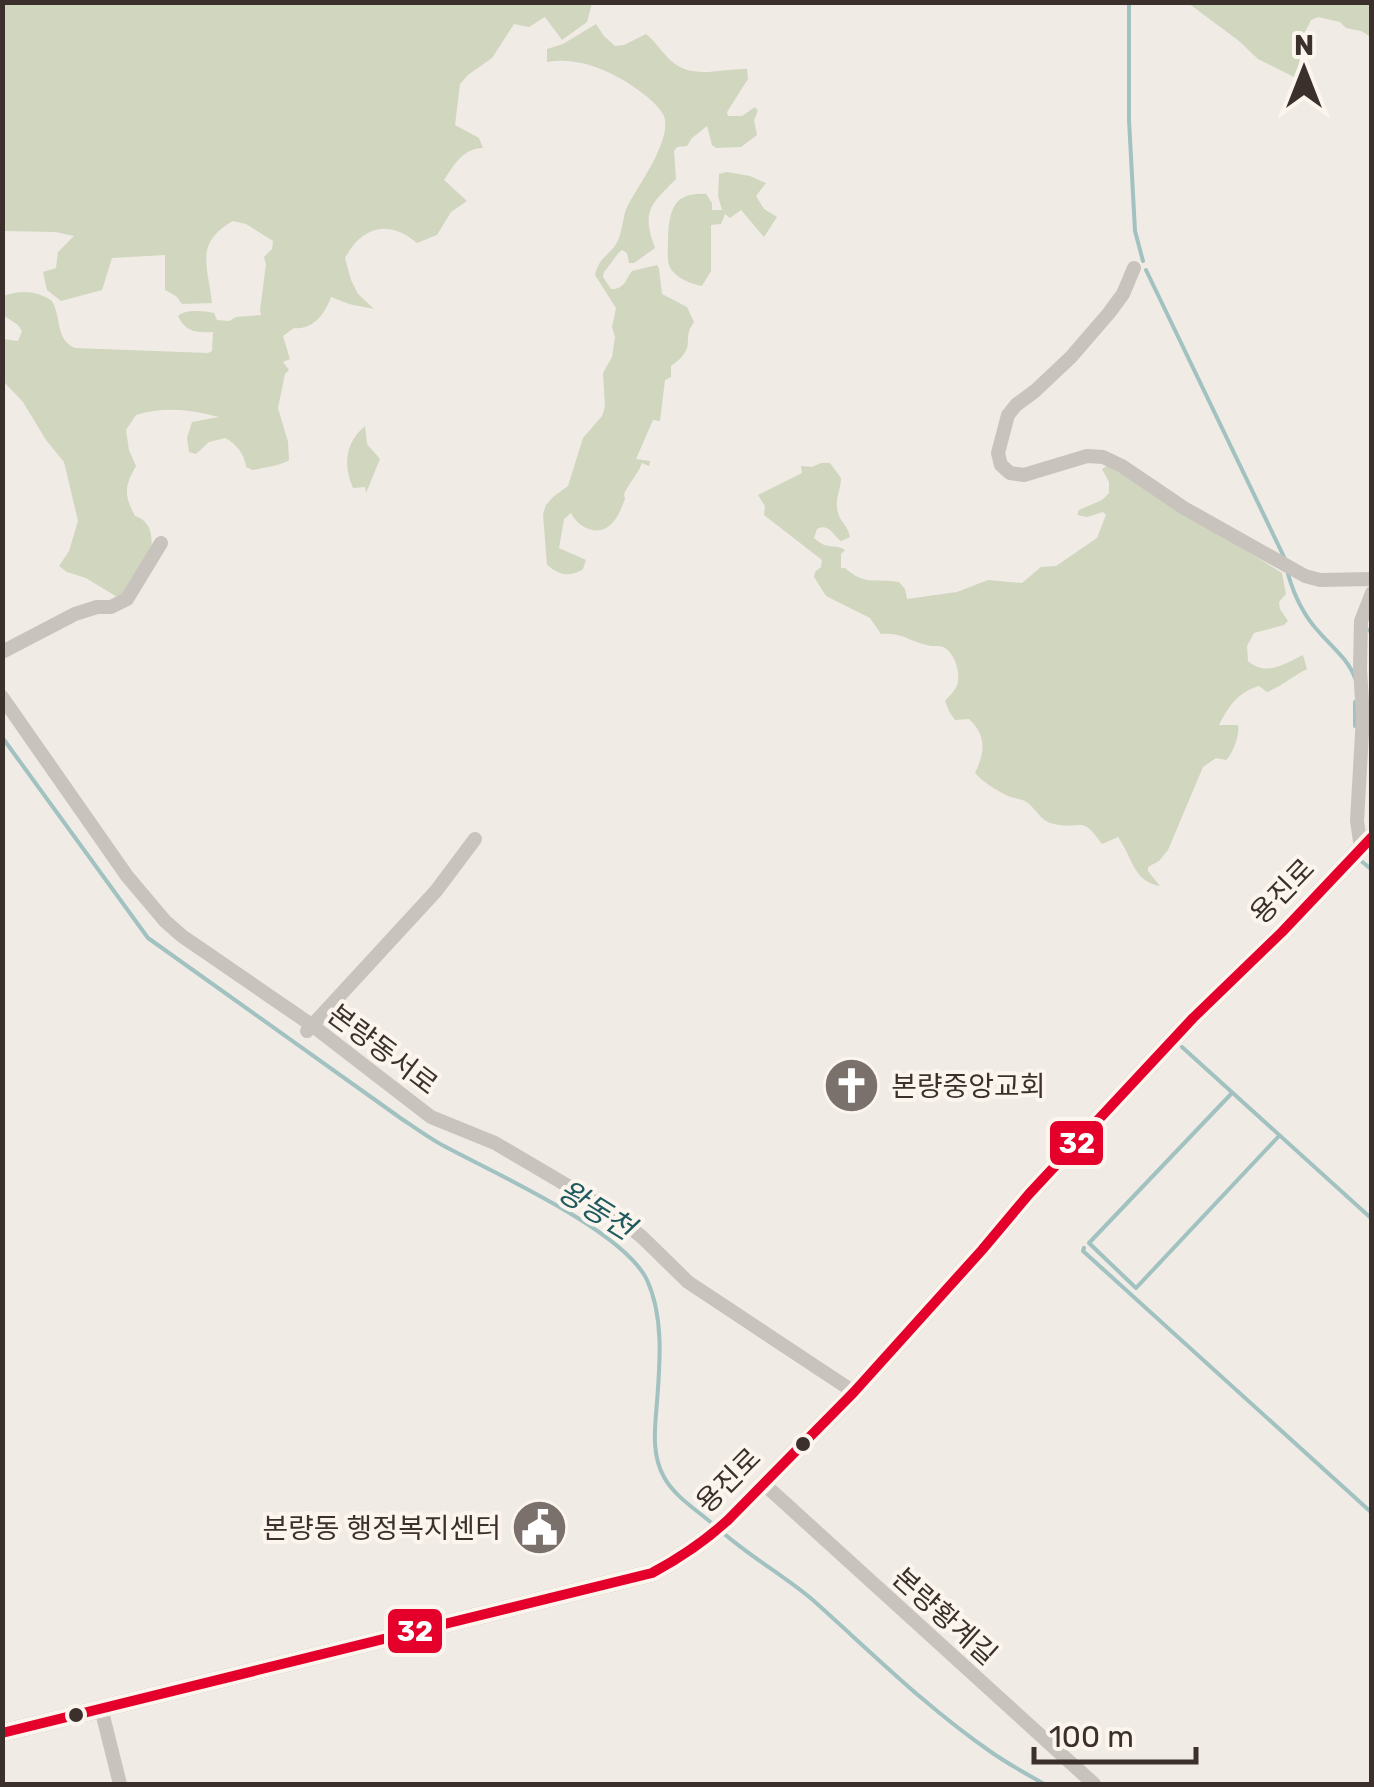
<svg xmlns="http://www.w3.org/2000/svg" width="1374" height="1787" font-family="Rubik,'Noto Sans KR',sans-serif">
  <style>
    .green { fill: #d1d6bf }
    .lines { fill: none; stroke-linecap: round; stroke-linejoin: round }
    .stream { stroke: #a1c2c1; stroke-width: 4 }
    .minor { stroke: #c9c3be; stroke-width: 14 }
    .major { stroke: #b8b1ad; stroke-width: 18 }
    .bus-1-casing { stroke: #fbf5ee; stroke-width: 18 }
    .bus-1 { stroke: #e4002b; stroke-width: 10 }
    .bus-dot { fill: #3b302b; stroke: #fbf5ee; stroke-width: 4 }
    .labels { text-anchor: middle; stroke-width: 8; stroke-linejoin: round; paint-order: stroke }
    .street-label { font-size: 28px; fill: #3b302b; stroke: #fbf5ee }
    .poi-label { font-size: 28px; fill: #3b302b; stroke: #fbf5ee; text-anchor: start }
    .water-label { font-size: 30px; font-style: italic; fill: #1f5a5e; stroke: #fbf5ee }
    .line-badge { stroke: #fbf5ee; stroke-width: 4 }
    .badge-label { font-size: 28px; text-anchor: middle; font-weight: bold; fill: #fff }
  </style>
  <rect width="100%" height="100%" fill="#f0ebe5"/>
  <path class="green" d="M419,2L424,4L592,3L587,22L562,40L545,17L529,27L514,24L492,58L468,75L460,84L455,125L479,138L483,148C463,148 454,165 444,180L467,201L451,212L437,235L417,243C389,219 362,226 345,258L351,280L358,294L374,309L349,304L331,297C325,314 313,330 294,328L283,336L290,359L283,362L289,370L285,374L278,408L288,442L289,460C283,465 262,468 253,470L246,467C245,455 236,443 225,438L209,442L196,454L189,452L187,438L192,422L219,417C191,410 165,406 136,415L126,430L129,450L136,466C124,487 124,495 135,516C151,521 153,536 151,550L123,596L117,597L86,578L67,572L59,566L69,551L78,521L64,462L46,440L23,402L3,381V339L18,341L22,331L18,325L3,315V296C21,290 36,290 52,301C62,319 55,339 75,348L208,353L212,351L213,332C197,333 185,332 178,316C186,309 203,311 214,313L217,320L229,321L236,317L261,315L260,310L266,264L264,257L272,249L273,241L246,224L233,221C194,243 208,266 212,303L182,304L176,296L165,290V255L112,258L102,290L61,301L47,290L43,272L56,268L58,252L74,236L55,232L4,231L3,229V3Z
    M1188,3H1371V37L1361,31L1346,28L1340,22L1318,17L1311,20L1305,32L1296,78L1258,59L1239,41Z
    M596,24L604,36L615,46L624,45L646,34C657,43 664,56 675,64C695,79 724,68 747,69L748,79L727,112L728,116H742L755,107L758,111L754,120L757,135L741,147L716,148L712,145L707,126L692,138L687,146L677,147L674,151L676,179C651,204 641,211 655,248L634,263H629L627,253L622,250C614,256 611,265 604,272L603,277L611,289C624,290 626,279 632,271L657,265L659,269L662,294L687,307L694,322C680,341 699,346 671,366V377L665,380L660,421L653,420L636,459L650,461L649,466L642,463C638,474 629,483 624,494L625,499C622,506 619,516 613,522C600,538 579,529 571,513L564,519L559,548L586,560L583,569C569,578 560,575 547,565L543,514L546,505L553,497L568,486L583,438L602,416L605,407L603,373L612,357L615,337L612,327L616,308L595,275C599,257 608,257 616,244C623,233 622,218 627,207C637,187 675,137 663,114C656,102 640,91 628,83C604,68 576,57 547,62V49L563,44Z
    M727,172L750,176L766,183L756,196L764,209L777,217L764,237L741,210L730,218L725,214L721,224L711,225V271L702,286C691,284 673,277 669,265C667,259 668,247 668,241C669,212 672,192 706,194L712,203V210H722L718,196L719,174Z
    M365,426L367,444L380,459L366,493L365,487L353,488C343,465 345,443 365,426Z
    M821,463H830L841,478C841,491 834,499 838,513C841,523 848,526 850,537L841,541C832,535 830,523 817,529L814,538C828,551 834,543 845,550L841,554V568H845C865,586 875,578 899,582L905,589L907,599L957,592L988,580L1022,583L1041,567L1056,566L1097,538L1106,515L1103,512L1087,517L1077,515L1079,510L1102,500L1109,493V482L1102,469L1107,466L1116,469L1282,573L1286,594L1279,602L1280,609L1288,621L1284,625L1254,633L1247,646L1248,661C1266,677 1284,664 1303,655L1307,669C1293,676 1282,686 1267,692L1259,686C1238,692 1228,707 1219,725H1238C1240,734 1233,754 1226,760L1216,758L1203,767L1168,850L1159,861L1148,867V871L1160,886C1133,882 1132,856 1118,837L1102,844C1081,814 1083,830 1054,824C1041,821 1039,813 1030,805C1025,799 1016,799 1008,796C996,790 984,783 975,773C985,752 987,736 969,719L955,720L949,711L945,701C950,695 957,689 958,682C960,670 954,652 943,647C938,645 932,647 927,645C909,641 901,632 881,634L870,618L826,596L814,577L815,572L821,567L822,560L764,515L765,506L758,495L802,473L801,466L812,467Z"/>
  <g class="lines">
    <path class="stream" d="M1129,2V120L1135,231L1143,261
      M1146,270L1285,559
      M1288,574C1294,595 1304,616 1319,632C1332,647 1348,659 1355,678
      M1369,630L1372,633
      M1355,726V702
      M2,737L148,938L399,1117C414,1127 429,1138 444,1146C494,1173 624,1231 647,1280C664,1317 660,1363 657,1402C655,1427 651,1454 664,1477C674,1496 698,1511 714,1525
      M1360,860L1372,870
      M1182,1047L1372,1219
      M1232,1093L1089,1243L1136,1288L1279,1136
      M1084,1248L1083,1251L1372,1513
      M721,1531C750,1557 785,1576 814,1601C872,1653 927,1708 991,1752C1008,1764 1027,1774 1044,1784"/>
    <path class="minor" d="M1134,268L1123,294L1109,313L1071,357L1035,391L1016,405L1008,415L998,453L1001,465L1010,473L1024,475L1087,456L1103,457L1122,466L1184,508L1305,576L1320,580L1372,579
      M2,652L75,614L97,607H111L127,599L161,543
      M2,697L127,876L165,921L182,936L313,1026L431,1117L495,1143L607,1209L642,1237L688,1282L854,1392
      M1361,848L1357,821L1363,716L1360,669L1361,621L1372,593
      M307,1031L436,891L475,839
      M764,1484L1094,1784
      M101,1708L120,1784"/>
    <path class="major" d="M2,1733L652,1573C680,1558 704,1542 728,1520L854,1392L982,1250L1029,1194L1193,1018L1282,932L1372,837"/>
    <defs>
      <path id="bus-1" d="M2,1733L652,1573C680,1558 704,1542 728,1520L854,1392L982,1250L1029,1194L1193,1018L1282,932L1372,837"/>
    </defs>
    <use href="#bus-1" class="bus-1-casing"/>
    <use href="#bus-1" class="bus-1"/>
  </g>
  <defs>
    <symbol id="church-disc" viewBox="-11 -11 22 22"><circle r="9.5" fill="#7a716c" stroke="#fbf5ee"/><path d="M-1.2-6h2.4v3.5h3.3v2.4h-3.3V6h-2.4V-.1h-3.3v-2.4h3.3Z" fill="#fff"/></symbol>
    <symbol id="civic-disc" viewBox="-11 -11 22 22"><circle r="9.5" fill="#7a716c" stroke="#fbf5ee"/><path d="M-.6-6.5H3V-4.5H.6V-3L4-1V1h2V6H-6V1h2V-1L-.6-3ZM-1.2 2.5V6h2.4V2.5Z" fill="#fff"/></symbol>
  </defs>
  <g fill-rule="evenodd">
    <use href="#church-disc" x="820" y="1054" width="63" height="63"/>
    <use href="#civic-disc" x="508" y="1496" width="63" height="63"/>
  </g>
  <g class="bus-dot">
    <circle cx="803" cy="1444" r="9"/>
    <circle cx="76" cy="1715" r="9"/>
  </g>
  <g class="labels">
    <g class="street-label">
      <text transform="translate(1282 891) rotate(-46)" y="10">용진로</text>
      <text transform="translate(383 1049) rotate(37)" y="10">본량동서로</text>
      <text transform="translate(728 1480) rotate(-45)" y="10">용진로</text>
      <text transform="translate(945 1616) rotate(42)" y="10">본량황계길</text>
    </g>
    <g class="poi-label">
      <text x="891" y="1096">본량중앙교회</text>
      <text x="501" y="1538" text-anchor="end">본량동 행정복지센터</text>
    </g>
    <g class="water-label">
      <text transform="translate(596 1210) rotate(32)" y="10">왕동천</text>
    </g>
  </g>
  <g class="line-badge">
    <rect x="1048" y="1119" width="57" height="48" rx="10" fill="#e4002b"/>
    <rect x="386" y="1607" width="58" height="48" rx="10" fill="#e4002b"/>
  </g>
  <g class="badge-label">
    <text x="1077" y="1153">32</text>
    <text x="415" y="1641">32</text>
  </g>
  <rect width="1374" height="1787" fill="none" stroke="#3b302b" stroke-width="10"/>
  <g transform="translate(1304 70)" stroke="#fbf5ee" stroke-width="8" paint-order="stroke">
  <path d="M0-8L18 38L0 25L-18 38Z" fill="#3b302b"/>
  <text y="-15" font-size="28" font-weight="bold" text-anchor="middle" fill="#3b302b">N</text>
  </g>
  <path d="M1034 1747v15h162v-15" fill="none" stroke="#3b302b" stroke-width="5"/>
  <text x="1049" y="1747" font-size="30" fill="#3b302b" stroke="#fbf5ee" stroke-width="8" paint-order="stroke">100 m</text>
</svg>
